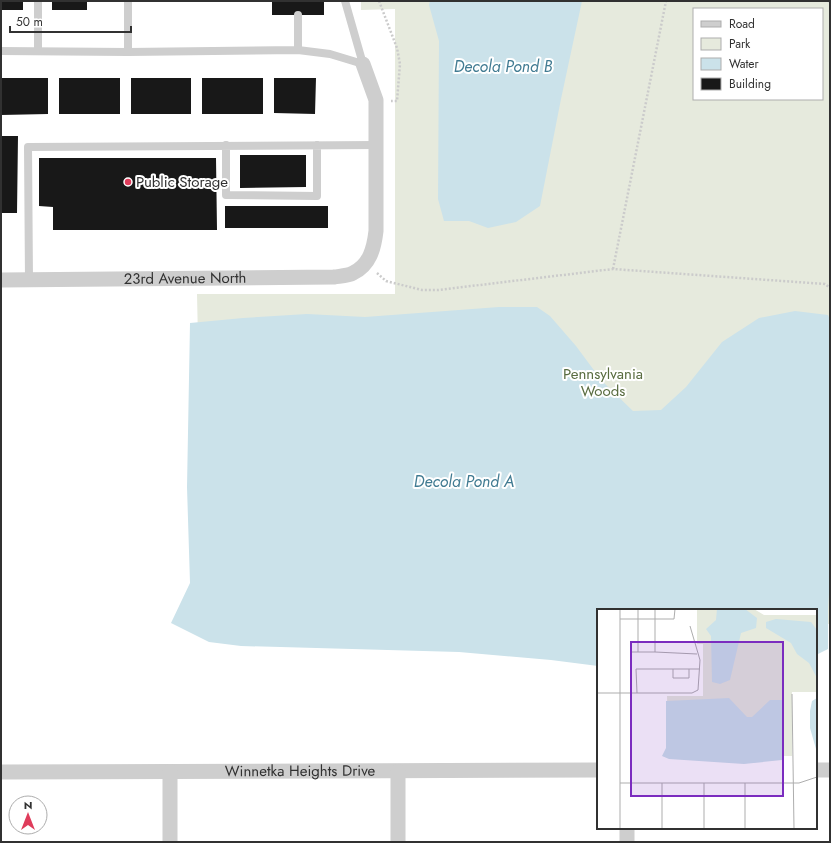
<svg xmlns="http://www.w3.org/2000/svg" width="831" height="843" font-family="Jost,sans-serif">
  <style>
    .green { fill: #e6eadd; fill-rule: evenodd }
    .water { fill: #cbe2ea }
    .building { fill: #181818 }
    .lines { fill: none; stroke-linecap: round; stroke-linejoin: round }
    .path { stroke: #cbcbcb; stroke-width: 2.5; stroke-dasharray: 2 2; stroke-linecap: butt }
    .service { stroke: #cecece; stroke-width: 8 }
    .minor { stroke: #cecece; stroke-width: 15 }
    .poi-dot { fill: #df3c5b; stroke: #fff; stroke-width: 1.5 }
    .labels { text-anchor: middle; stroke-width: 4; stroke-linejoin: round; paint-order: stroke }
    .poi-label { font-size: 15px; fill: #313131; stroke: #fff; text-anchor: start }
    .street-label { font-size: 15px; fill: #313131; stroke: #fff }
    .park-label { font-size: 15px; fill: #596c40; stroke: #fff }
    .water-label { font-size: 16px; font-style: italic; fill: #417b92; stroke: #fff }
    .inset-road { fill: none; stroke: #adadad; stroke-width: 1 }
    .view { fill: #7b2cbf; fill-opacity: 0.15; stroke: #7b2cbf; stroke-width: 2 }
    .inset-edge { fill: none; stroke: #313131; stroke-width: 2 }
  </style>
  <rect width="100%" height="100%" fill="#fff"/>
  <path class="green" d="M361,1H830V624H816V610H598L204,618L197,294H395V9L361,10ZM694,9H822V99H694Z"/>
  <path class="water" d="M430,1H582L561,99L540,206L516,222L488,228L469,221H444L438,199L439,41L429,5Z
    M499,307H537L550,316L576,346L602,381L633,411L661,410L686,387L722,342L759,318L795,311L828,315L830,320V577L828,609V649L816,655V610H598V666L551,660L459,652L241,646L209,642L171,623L190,583L187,487L190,323L243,318L307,314L365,317Z"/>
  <path class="building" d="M1,1H23V10H1Z
    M52,1H87V10H52Z
    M272,1H324V15H272Z
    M1,78H48V114L1,115Z
    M59,78H120V114H59Z
    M131,78H191V114H131Z
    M202,78H263V114H202Z
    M274,78H316L315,114L274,113Z
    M1,136H18L17,213H1Z
    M240,155H306V187L240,188Z
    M39,158H216L217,230H53V207L39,206Z
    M225,206H328V228H225Z"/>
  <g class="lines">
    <path class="path" d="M379,1L397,48L400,64L397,101H391
      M829,1L830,2
      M613,269L666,1
      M377,273L386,281L422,290H438L613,269L825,284L830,288"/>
    <path class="service" d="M128,1V52L298,50L330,54L363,64
      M345,1L363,64
      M298,15V50
      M1,51L128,52
      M38,51V1
      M226,145V195L317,196V145
      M29,280L28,147L376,145"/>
    <g class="minor">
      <path id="s1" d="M1,280L334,277C340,276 348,276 353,273C370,265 374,248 376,231V100L363,64"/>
      <path d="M816,770H830"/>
      <path id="s2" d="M1,772L598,770"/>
      <path d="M170,772V842"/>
      <path d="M627,828V842"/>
      <path d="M398,842V772"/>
    </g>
  </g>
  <circle class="poi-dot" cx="128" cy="182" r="4"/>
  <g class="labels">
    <g class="poi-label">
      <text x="136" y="187">Public Storage</text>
    </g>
    <g class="street-label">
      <text dy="5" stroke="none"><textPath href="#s1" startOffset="184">23rd Avenue North</textPath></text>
      <text dy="5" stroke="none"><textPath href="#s2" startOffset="299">Winnetka Heights Drive</textPath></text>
    </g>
    <g class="park-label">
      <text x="603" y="379">Pennsylvania<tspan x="603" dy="17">Woods</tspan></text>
    </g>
    <g class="water-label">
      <text x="503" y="72">Decola Pond B</text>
      <text x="464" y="487">Decola Pond A</text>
    </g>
  </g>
  <g transform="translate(597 609)">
    <rect width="220" height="220" fill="#fff"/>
    <path d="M100,0H157L167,6H220V83H195V147L72,146L70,87H106V35H100Z" fill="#e6eadd"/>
    <path d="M120,0H148L160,9L159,19L144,24L133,71L123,75L115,73L114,27L109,20L119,11ZM179,10L214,13L220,21V69L212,54L200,45L194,34L169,19V13ZM132,89L150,108H155L173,91H185V151L147,155L72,150L65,147L69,139V92ZM220,89V139L219,140L213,119V102L215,92Z" fill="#cbe2ea"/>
    <path class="inset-road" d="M58,0V43L100,45M23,10H77L78,0M33,43H58M41,43V0M76,60V69H92V60M0,84H95L101,81L103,51L93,17M40,84L39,60H103M195,85L197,220M23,174H202L220,168M65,174V220M148,174V220M23,220V0M107,220V174"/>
    <path class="view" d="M34,33H186V187H34Z"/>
    <rect width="220" height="220" class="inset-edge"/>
  </g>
  <rect width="831" height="843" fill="none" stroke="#313131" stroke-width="4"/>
  <rect x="693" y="8" width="130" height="92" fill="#ffffff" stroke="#adadad"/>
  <rect x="701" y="21" width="20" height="6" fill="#cecece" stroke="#adadad"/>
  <text x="729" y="28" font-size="12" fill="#313131">Road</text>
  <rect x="701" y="38" width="20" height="12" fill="#e6eadd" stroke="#adadad"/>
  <text x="729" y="48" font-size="12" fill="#313131">Park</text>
  <rect x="701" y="58" width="20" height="12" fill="#cbe2ea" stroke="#adadad"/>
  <text x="729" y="68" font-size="12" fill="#313131">Water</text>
  <rect x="701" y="78" width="20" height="12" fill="#181818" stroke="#adadad"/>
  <text x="729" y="88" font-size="12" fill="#313131">Building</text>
  <g transform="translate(28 815)"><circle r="19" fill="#ffffff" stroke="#adadad"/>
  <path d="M0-3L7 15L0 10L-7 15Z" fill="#df3c5b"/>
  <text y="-6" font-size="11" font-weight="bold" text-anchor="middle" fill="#313131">N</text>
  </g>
  <path d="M10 26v6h121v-6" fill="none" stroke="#313131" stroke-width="2"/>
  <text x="16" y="26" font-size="12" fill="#313131" stroke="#ffffff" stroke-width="3" paint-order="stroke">50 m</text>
</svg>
